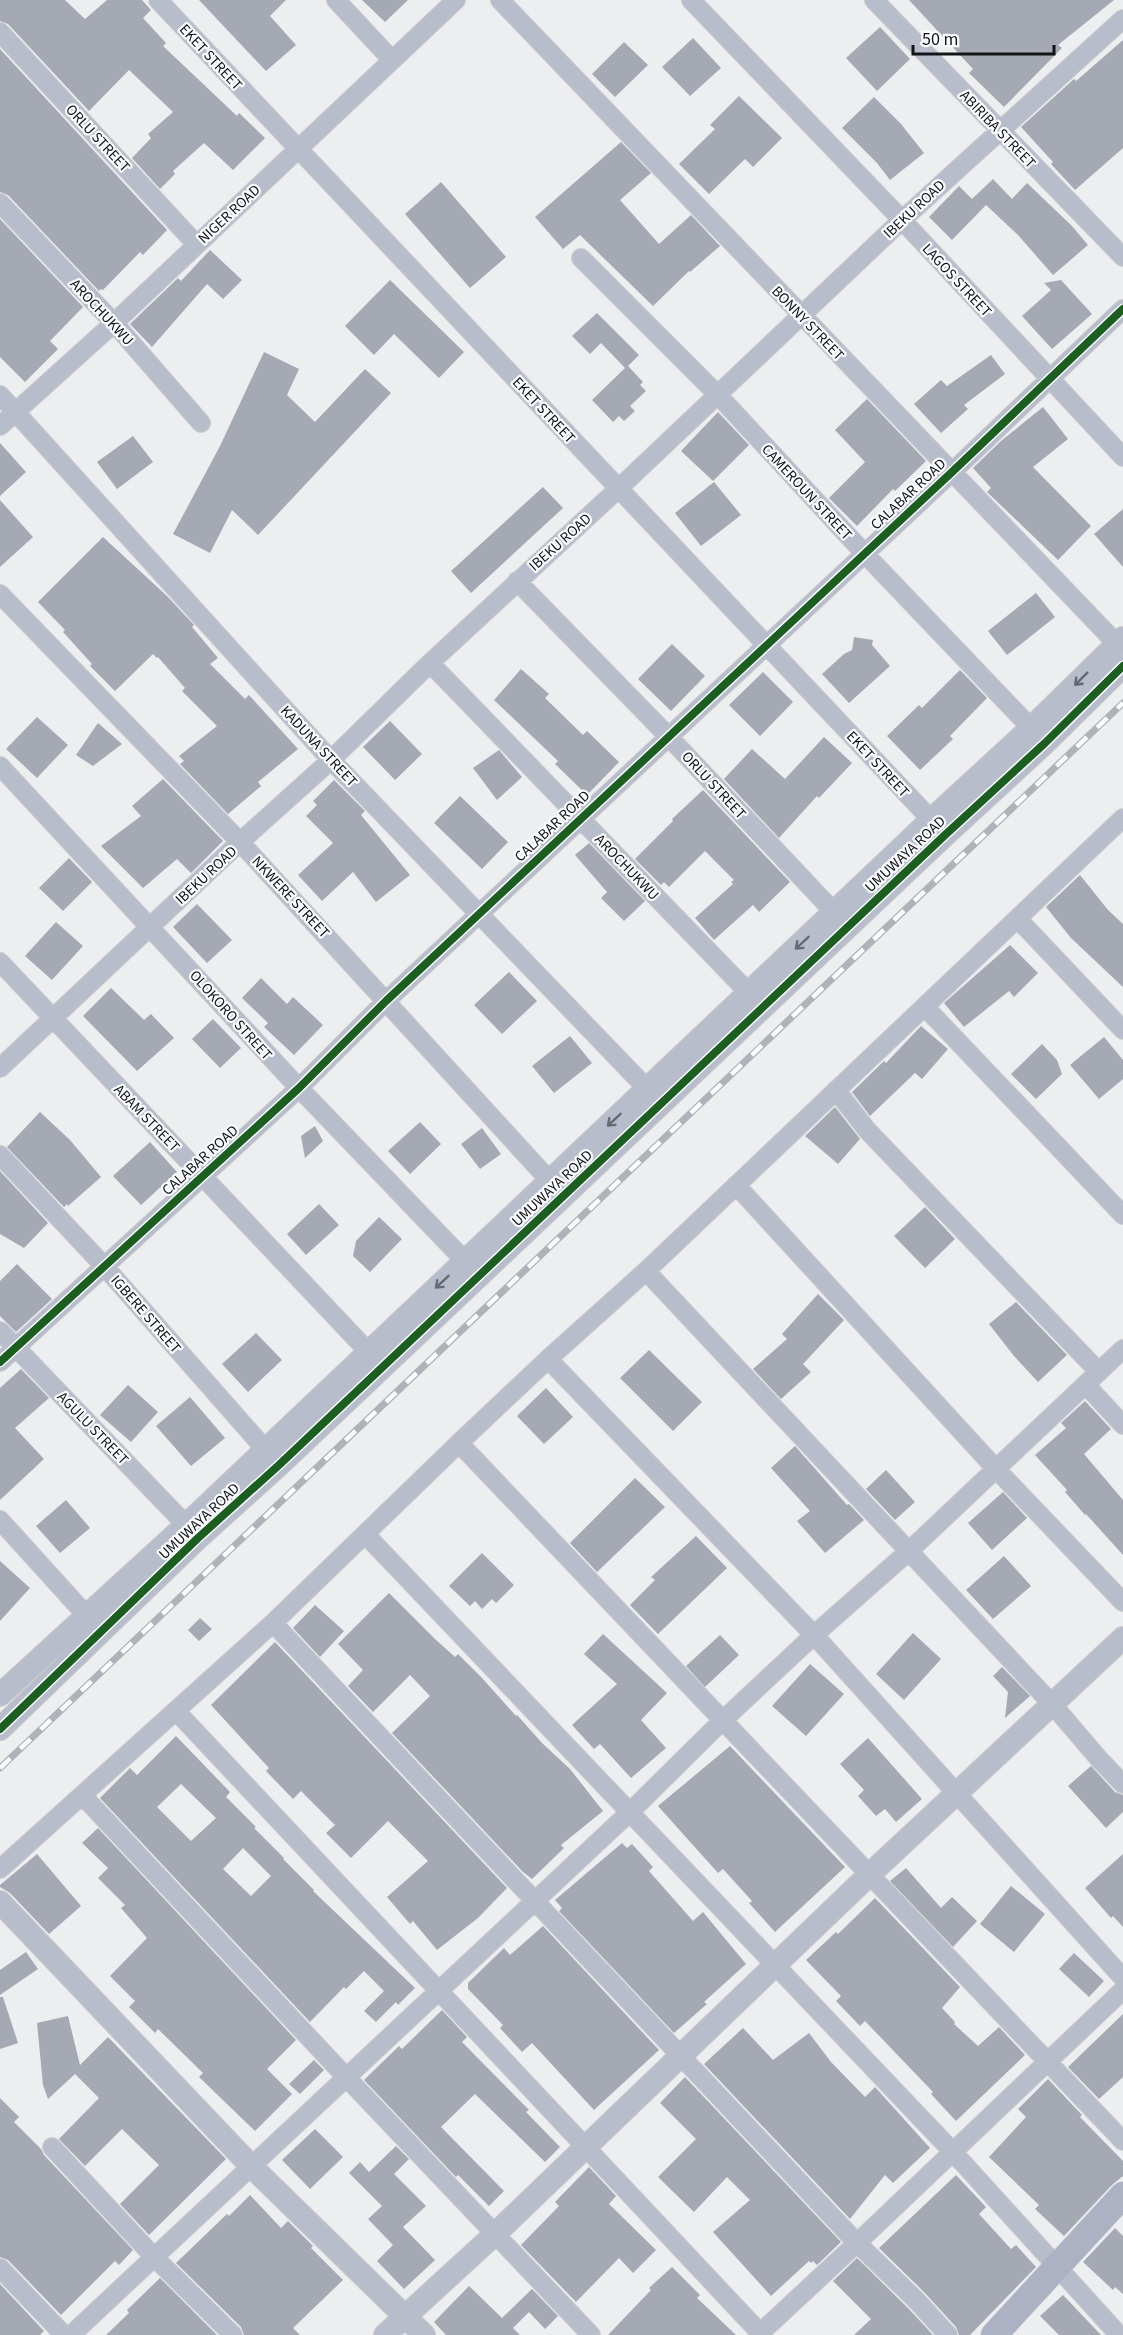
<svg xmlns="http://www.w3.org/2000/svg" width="1123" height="2335" font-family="'Source Sans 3',sans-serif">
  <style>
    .building { fill: #a4a9b4; fill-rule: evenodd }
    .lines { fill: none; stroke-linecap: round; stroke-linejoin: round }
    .minor-casing { stroke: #cbcbcc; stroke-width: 20 }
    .tertiary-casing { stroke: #cbcbcc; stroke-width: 24 }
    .secondary-casing { stroke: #cbcbcc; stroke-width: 27 }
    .minor { stroke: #b7bdcb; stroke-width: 18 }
    .tertiary { stroke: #b7bdcb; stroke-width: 22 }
    .secondary { stroke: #acb2c3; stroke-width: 26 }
    .rail-casing { stroke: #b0b2b9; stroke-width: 7 }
    .rail { stroke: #fafbff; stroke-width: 4.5; stroke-dasharray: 14; stroke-linecap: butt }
    .cycleway-casing { stroke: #fafbff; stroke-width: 11 }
    .cycleway { stroke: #1b5e20; stroke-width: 8 }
    .oneway { stroke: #666970 }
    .labels { text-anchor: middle; stroke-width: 4.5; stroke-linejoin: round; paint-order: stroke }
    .street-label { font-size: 15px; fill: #141516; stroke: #fafbff }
  </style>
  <rect width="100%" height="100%" fill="#edeef0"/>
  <path class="building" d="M0,0H65L85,19L107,0H142L151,10L143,18L166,43L163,46L237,116L239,113L265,138L233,170L204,143L173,171L175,174L160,189L132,158L151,138L148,134L173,112L129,70L89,111L8,24L0,21Z
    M199,0H286L270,16L296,45L266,71Z
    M362,0H408L385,22Z
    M909,0H1114L1058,45L1062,48L1004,107L969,73L973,69Z
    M880,27L910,59L877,91L846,58Z
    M693,38L721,68L690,96L662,67Z
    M1123,40V148L1075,190L1051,164L1053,162L1021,127L1074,79L1076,81Z
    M624,42L648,65L615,97L592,74Z
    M0,49L167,230L143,255L140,252L103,290L101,289L99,291L8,195L0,192Z
    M739,96L782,138L753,167L745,159L709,194L679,164L715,129L710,125Z
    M874,97L901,124L924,153L890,180L877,163L842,128Z
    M621,142L651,173L620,200L659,244L691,215L720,246L690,272L689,271L653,306L580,235L563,249L535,217Z
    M993,179L1012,199L1027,183L1071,225L1088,245L1053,275L1018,235L986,205L952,240L929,217L959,186L972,199Z
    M441,182L506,257L470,288L405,214Z
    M0,219L83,307L50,341L58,349L25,382L0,357Z
    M210,250L242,280L223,299L207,284L152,347L130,324L178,278L181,281Z
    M390,280L464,352L439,378L394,334L374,355L345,326Z
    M1061,280L1092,314L1052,349L1022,316L1051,290L1044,283Z
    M597,313L639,355L628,366L643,382L640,385L646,391L630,406L635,411L624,421L619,416L613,422L592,400L625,368L601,343L590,354L572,336Z
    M264,352L299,369L287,395L315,422L365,369L391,393L258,535L232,510L210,553L173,534L220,446Z
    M991,355L1005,374L964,405L968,409L941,433L914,404L941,380L947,386Z
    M867,399L926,461L895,491L893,489L857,526L829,498L865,462L835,430Z
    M1043,407L1068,439L1033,467L1091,526L1058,560L987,492L991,488L973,468L1001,441Z
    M718,412L749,445L713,481L681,451Z
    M133,436L153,462L117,489L97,462Z
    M0,443L26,472L0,496Z
    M714,482L741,515L701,546L675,513Z
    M543,487L563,508L471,593L451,571Z
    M0,500L33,537L0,567Z
    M1123,509V567L1094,534Z
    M103,537L167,596L194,625L192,627L218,658L210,664L245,699L249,695L298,749L258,782L261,786L228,814L180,764L184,761L179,756L217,726L182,691L185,688L158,657L157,658L153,654L115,691L90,666L92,664L63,632L65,630L38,602Z
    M1036,593L1055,617L1007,655L988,631Z
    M854,637L873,640L872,645L890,666L849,703L822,674L844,654L852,650Z
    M672,644L705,676L671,711L638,679Z
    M521,669L549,694L545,698L583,735L587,731L619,762L587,795L555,764L558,761L494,700Z
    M960,670L987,698L950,736L953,739L920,770L887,736L919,705L922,708Z
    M763,672L793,702L760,736L729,705Z
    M37,717L68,745L37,778L6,749Z
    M390,721L422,754L395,780L363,747Z
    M98,723L122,744L93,766L76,755Z
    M824,737L852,763L819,798L817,796L779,838L724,779L752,749L785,779Z
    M499,750L522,777L497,800L473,768Z
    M163,779L223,841L191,873L177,859L143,888L101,846L141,816L132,806Z
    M334,780L365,811L361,815L410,875L376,902L353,872L322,901L298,875L333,843L306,816L317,805L313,801Z
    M703,790L790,882L759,912L753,905L714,940L695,918L733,884L731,882L734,880L705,851L669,887L664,882L661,885L635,859L673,821L672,819Z
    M460,796L508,842L482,869L434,823Z
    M589,843L645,901L624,921L601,898L607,892L575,855Z
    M69,858L92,882L63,911L39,888Z
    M1080,875L1108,910L1123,924V987L1071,938L1046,907Z
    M197,904L232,940L207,963L173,927Z
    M56,922L83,946L52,980L25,956Z
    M1010,945L1038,973L1014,997L1009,991L964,1027L944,1003Z
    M509,972L537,1001L502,1034L474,1005Z
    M261,978L287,1004L293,997L323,1025L294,1055L264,1027L268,1023L242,998Z
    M111,988L144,1020L151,1014L174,1038L137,1071L83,1016Z
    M213,1019L241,1048L220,1068L192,1039Z
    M921,1026L948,1049L922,1079L915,1073L870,1116L852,1092L884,1061L886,1063Z
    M570,1036L592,1063L554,1093L532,1066Z
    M1104,1037L1123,1060V1079L1099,1099L1070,1065Z
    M1042,1044L1057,1060L1062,1074L1036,1099L1011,1074Z
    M835,1107L860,1139L838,1164L805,1136Z
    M40,1112L70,1140L101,1177L68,1206L67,1204L64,1207L7,1147Z
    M420,1122L441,1144L410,1174L388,1151Z
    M315,1126L323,1141L305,1158L301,1136Z
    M482,1128L501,1154L480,1169L461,1144Z
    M150,1142L177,1172L141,1205L113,1176Z
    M0,1171L48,1223L24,1248L0,1234Z
    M319,1204L339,1225L306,1255L287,1234Z
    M925,1207L955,1239L925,1268L894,1236Z
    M379,1217L402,1239L370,1272L353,1256L356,1241Z
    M17,1264L52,1299L16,1332L0,1316V1281Z
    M818,1294L844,1320L803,1364L811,1372L781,1399L753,1369L787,1339L782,1334Z
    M1016,1302L1067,1355L1038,1382L1014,1356L989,1324Z
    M256,1333L282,1360L248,1392L222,1364Z
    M649,1350L702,1402L673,1431L620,1378Z
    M21,1369L49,1398L15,1428L44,1459L0,1500V1388Z
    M128,1385L158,1412L131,1442L100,1415Z
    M546,1388L573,1417L544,1444L517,1416Z
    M190,1397L225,1438L191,1466L156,1426Z
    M1085,1401L1111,1429L1084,1454L1123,1500V1555L1086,1514L1085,1515L1065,1492L1067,1490L1035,1455L1066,1428L1061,1423Z
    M795,1446L847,1505L849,1504L864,1520L825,1553L797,1521L810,1511L771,1468Z
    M886,1470L915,1502L895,1520L866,1489Z
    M635,1478L665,1507L597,1572L570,1543Z
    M1003,1492L1027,1518L992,1550L968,1523Z
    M66,1500L90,1528L60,1553L36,1526Z
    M696,1536L727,1568L658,1634L630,1605L655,1580L651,1577Z
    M482,1553L514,1585L496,1603L492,1599L482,1609L475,1601L470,1606L449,1586Z
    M1004,1556L1031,1586L993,1619L966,1590Z
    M0,1561L30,1588L0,1621Z
    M389,1593L436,1640L455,1657L458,1654L482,1678L516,1716L517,1715L542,1743L570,1769L603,1811L561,1845L564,1848L532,1879L523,1872L392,1733L430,1696L410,1675L373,1712L348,1686L363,1670L338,1644Z
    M315,1605L344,1631L320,1657L293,1628Z
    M200,1618L212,1629L199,1641L188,1630Z
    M913,1633L941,1659L904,1700L876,1674Z
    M603,1634L667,1693L641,1720L666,1748L631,1778L600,1744L594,1749L572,1725L617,1684L584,1654Z
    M720,1635L739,1655L705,1687L686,1666Z
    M275,1642L507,1888L478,1918L437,1950L413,1921L410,1924L387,1897L428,1861L388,1821L351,1858L326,1833L335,1825L301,1791L293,1799L266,1771L269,1768L211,1705Z
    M810,1664L844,1694L806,1736L772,1706Z
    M1002,1667L1030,1696L1005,1718L1008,1692L993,1676Z
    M176,1736L230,1792L226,1797L256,1827L254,1828L284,1858L283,1859L314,1890L313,1891L415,1988L398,2005L396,2002L376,2022L364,2011L384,1991L364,1971L346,1989L344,1987L310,2022L100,1798L130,1768L137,1775ZM181,1784L216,1818L191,1841L157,1807ZM243,1848L271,1876L251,1896L223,1869Z
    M868,1738L922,1799L896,1822L885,1809L876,1816L858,1796L864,1790L840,1764Z
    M730,1746L845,1867L775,1932L749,1903L752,1901L723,1869L718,1873L658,1806Z
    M1091,1766L1115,1792L1123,1795V1812L1106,1828L1068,1786Z
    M98,1828L296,2040L267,2069L292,2094L255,2131L199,2077L203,2073L158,2029L155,2033L129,2007L135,2001L110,1976L147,1938L121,1908L125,1905L98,1878L108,1868L82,1843Z
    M622,1843L627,1848L632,1844L653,1867L649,1871L693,1921L703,1912L746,1964L704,2002L707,2004L674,2033L559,1911L562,1908L555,1900Z
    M37,1854L81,1906L49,1934L10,1893L0,1887V1885Z
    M1123,1854V1927L1113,1916L1111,1918L1085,1888Z
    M906,1868L941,1908L952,1897L977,1921L953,1947L890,1881Z
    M1011,1886L1045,1914L1014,1952L980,1924Z
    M875,1898L960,1987L942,2008L955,2022L954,2024L978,2046L999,2027L1025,2055L956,2121L931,2094L933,2092L865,2021L860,2026L836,2001L841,1996L806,1960L836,1932L838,1934Z
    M543,1926L659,2050L594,2110L532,2043L522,2052L500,2028L503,2025L468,1989V1983L504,1948L510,1955Z
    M26,1952L38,1969L0,1995V1970Z
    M1074,1953L1104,1981L1089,1997L1059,1969Z
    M0,1997H3L18,2043L0,2049Z
    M442,2010L467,2037L462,2042L529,2110L526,2112L560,2147L545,2162L475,2094L441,2127L504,2191L489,2206L458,2175L456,2177L364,2080L399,2046L402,2049Z
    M1123,2014V2077L1099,2099L1068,2067Z
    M68,2016L80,2065L108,2037L226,2159L149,2235L120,2204L159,2165L122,2129L85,2166L59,2139L99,2098L75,2074L48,2099L43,2085L37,2023Z
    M743,2028L773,2060L809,2033L831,2062L865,2097L875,2087L930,2148L893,2183L885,2175L850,2219L704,2064Z
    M314,2060L324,2070L300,2094L289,2084Z
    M685,2077L841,2242L817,2265L813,2261L811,2263L809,2261L771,2296L713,2232L750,2200L727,2177L694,2212L658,2177L696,2139L660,2103Z
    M1048,2079L1082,2115L1080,2117L1123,2161V2176L1112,2185L1064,2236L1035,2209L1039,2205L989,2157L1026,2117L1018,2109Z
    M0,2098L19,2117L14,2122L41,2149L44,2155L133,2250L119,2265L115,2261L61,2315L8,2260L0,2257Z
    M315,2129L343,2157L310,2189L282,2160Z
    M396,2146L409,2159L394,2174L426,2206L403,2227L435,2260L404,2289L377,2261L393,2245L368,2219L382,2206L349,2173L360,2162L369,2172Z
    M589,2167L616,2196L609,2204L656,2250L633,2273L619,2258L576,2302L521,2245L559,2206L555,2202Z
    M956,2175L986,2207L979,2214L1011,2249L1016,2245L1036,2267L970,2335H959L956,2327L924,2292L879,2248Z
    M250,2195L281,2228L288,2221L313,2246L311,2248L343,2280L293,2328L300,2335H244L241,2327L176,2263L227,2214L229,2216Z
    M1115,2228L1123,2236V2294L1115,2287L1113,2290L1083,2262Z
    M857,2258L908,2308L933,2335H854L871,2319L833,2281Z
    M672,2267L700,2295L697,2298L736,2335H608L651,2290L649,2288Z
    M160,2278L217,2335H106L129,2313L127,2310Z
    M0,2284L44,2331L40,2335H0Z
    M469,2286L502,2318L532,2289L558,2316L545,2329L529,2312L513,2328L520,2335H446L434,2322Z
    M1063,2295L1101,2335H1059L1040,2316Z"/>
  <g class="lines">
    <defs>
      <path id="minor" d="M158,0L939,828
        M336,0L392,60
        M500,0L1117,644
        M691,0L902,220L1123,457
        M874,0L1123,257
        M0,32L196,244
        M0,203L114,323L201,423
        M581,258L718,395L864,553L1031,728
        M0,395L331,760L656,1098
        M0,426L114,323L456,0
        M517,581L668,736L834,912
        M0,594L240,842L550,1181
        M430,663L749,993
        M0,766L299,1088L465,1261
        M1018,919L1123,1030
        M0,962L378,1362
        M925,1007L1123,1215
        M0,1068L240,842L331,760L430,663L618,489L902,220L1123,19
        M836,1090L867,1130L1099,1372
        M0,1155L104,1266L265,1449
        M736,1185L996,1469L1123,1602
        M646,1271L1053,1705L1099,1759L1123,1784
        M0,1331L186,1525
        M548,1359L814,1635L1123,1978
        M0,1362L299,1088L386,1001L951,473L1123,309
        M1086,1385L1123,1425
        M459,1443C679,1677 901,1909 1123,2141
        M0,1520L86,1615
        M366,1535L953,2152L1119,2335
        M273,1623L857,2243L916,2300L948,2335
        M177,1712L762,2335
        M83,1796L346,2077L591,2335
        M0,1869L273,1623L459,1443L548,1359L646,1271L1123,818
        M52,2147L155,2258L233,2335
        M0,2268L64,2335
        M71,2335L631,1811L721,1722L814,1635L909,1551L1123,1349
        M758,2335L857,2243L1123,1990"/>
      <path id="tertiary" d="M0,1695L186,1525L931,820L1031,728L1123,638
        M0,1729L198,1538L279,1465L945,835L1045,743L1123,666
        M0,1902L251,2166L424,2335
        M385,2335L494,2235L870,1874L1123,1638"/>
      <path id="secondary" d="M994,2335L1123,2195"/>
    </defs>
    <use href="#minor" class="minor-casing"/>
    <use href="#tertiary" class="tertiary-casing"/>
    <use href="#secondary" class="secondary-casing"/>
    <use href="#minor" class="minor"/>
    <use href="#tertiary" class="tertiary"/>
    <use href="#secondary" class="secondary"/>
    <defs>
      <path id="rail" d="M0,1768L1123,703"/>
    </defs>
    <use href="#rail" class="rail-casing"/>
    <use href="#rail" class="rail"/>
    <defs>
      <path id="cycleway" d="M0,1362L299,1088L386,1001L951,473L1123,309
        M0,1729L198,1538L279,1465L945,835L1045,743L1123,666"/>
    </defs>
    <use href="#cycleway" class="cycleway-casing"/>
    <use href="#cycleway" class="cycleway"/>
  </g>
  <defs><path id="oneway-shaft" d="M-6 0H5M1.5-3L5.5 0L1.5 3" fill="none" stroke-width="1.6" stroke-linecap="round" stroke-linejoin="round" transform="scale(1.5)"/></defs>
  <g class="oneway">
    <use href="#oneway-shaft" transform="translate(1081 679) rotate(135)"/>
    <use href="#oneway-shaft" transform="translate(802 943) rotate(137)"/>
    <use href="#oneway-shaft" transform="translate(614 1120) rotate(137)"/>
    <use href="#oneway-shaft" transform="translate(442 1282) rotate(137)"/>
  </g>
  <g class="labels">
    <g class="street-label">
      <text transform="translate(211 57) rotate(47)" y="5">EKET STREET</text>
      <text transform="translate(998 129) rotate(46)" y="5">ABIRIBA STREET</text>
      <text transform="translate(98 138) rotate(47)" y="5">ORLU STREET</text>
      <text transform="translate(914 209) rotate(-43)" y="5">IBEKU ROAD</text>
      <text transform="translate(229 214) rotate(-43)" y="5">NIGER ROAD</text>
      <text transform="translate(957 280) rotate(47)" y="5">LAGOS STREET</text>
      <text transform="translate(102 312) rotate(47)" y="5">AROCHUKWU</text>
      <text transform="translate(808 323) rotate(46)" y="5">BONNY STREET</text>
      <text transform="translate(544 410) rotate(47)" y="5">EKET STREET</text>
      <text transform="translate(807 492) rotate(47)" y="5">CAMEROUN STREET</text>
      <text transform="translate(908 494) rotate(-43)" y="5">CALABAR ROAD</text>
      <text transform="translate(560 542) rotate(-42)" y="5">IBEKU ROAD</text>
      <text transform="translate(319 746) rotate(47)" y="5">KADUNA STREET</text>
      <text transform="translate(878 764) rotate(47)" y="5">EKET STREET</text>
      <text transform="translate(714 785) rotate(47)" y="5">ORLU STREET</text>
      <text transform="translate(552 826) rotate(-43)" y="5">CALABAR ROAD</text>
      <text transform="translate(905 854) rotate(-43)" y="5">UMUWAYA ROAD</text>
      <text transform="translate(627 867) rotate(46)" y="5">AROCHUKWU</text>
      <text transform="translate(206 875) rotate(-43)" y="5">IBEKU ROAD</text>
      <text transform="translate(291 897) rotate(47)" y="5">NKWERE STREET</text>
      <text transform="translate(231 1015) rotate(48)" y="5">OLOKORO STREET</text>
      <text transform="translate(147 1118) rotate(46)" y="5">ABAM STREET</text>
      <text transform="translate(200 1160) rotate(-42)" y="5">CALABAR ROAD</text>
      <text transform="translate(552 1188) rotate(-43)" y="5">UMUWAYA ROAD</text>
      <text transform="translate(146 1314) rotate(49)" y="5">IGBERE STREET</text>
      <text transform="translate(93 1428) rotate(46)" y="5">AGULU STREET</text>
      <text transform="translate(199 1521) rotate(-43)" y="5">UMUWAYA ROAD</text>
    </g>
  </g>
  <path d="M913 45v9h141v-9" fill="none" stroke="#141516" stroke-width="3"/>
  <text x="922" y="45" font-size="18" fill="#141516" stroke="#fafbff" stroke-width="4.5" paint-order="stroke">50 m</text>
</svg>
